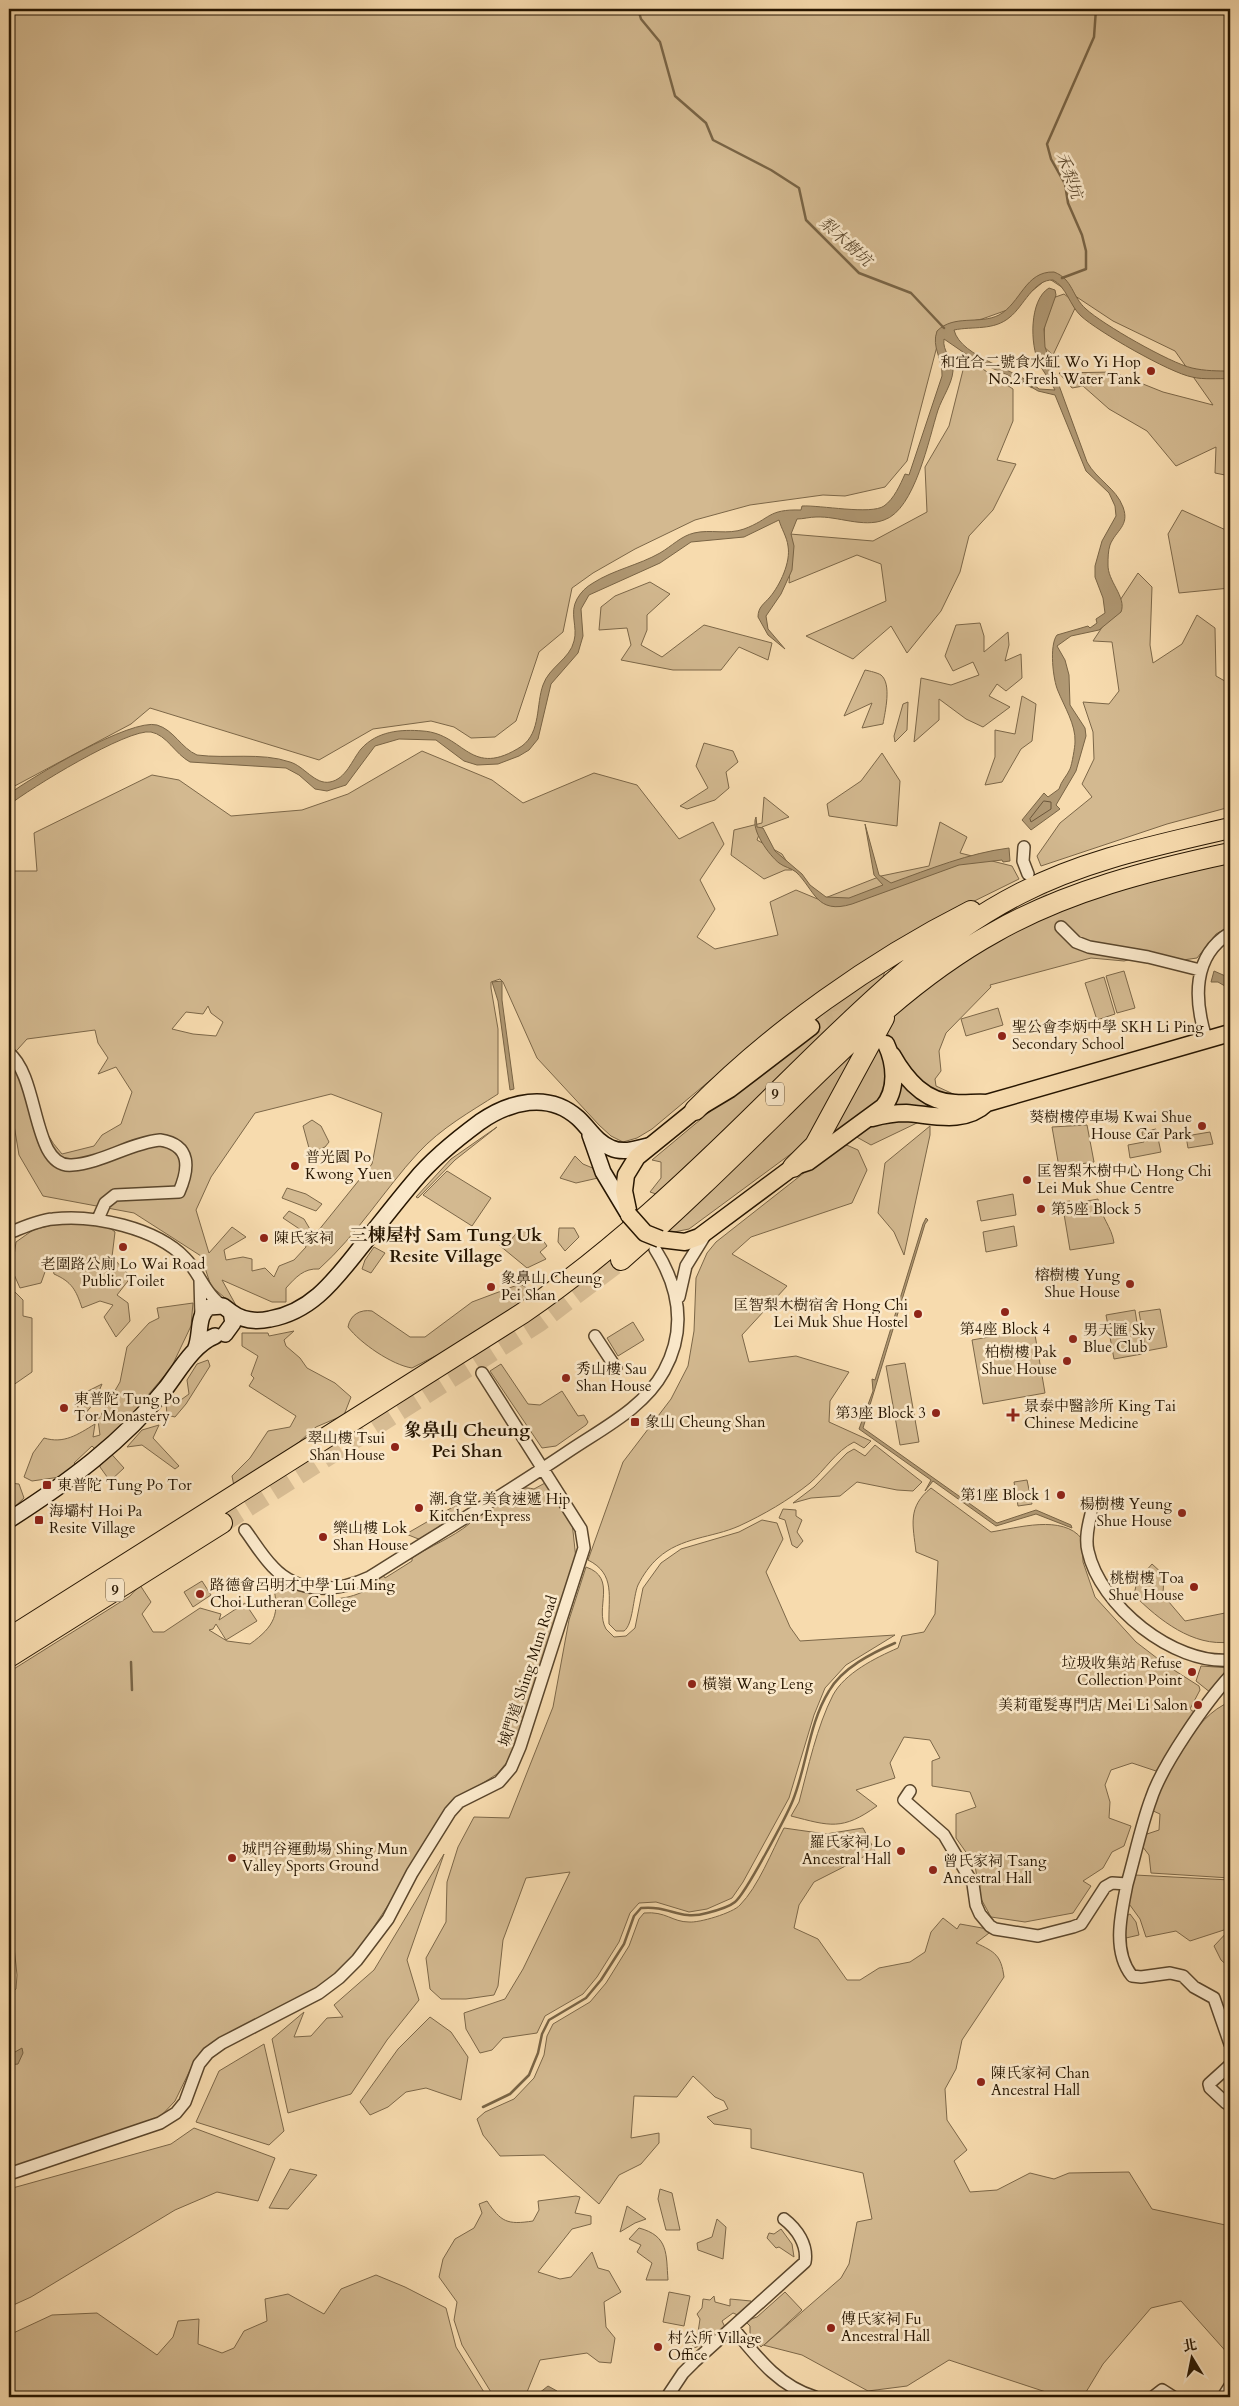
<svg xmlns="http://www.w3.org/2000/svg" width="1239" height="2406" font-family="Cardo,'Noto Serif TC',serif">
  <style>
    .green { fill: #d3b990; stroke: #7c6748; fill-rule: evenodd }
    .water { fill: #b09873; stroke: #796445 }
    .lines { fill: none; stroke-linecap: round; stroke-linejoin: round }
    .shore { stroke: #6b563a; stroke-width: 1 }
    .stream { stroke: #796445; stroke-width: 2.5 }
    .street-tunnel { stroke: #d8bd94; stroke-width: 11; stroke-dasharray: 11 5.5; stroke-linecap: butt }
    .primary-tunnel { stroke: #d8bd94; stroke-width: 16; stroke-dasharray: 16 8; stroke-linecap: butt }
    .highway-tunnel { stroke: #d8bd94; stroke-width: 20; stroke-dasharray: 20 10; stroke-linecap: butt }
    .street-casing { stroke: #5a462c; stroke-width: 14 }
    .secondary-casing { stroke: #261500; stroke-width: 18 }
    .primary-casing { stroke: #261500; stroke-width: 19 }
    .highway-casing { stroke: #261500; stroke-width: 22 }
    .street { stroke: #fae8ca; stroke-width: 11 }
    .secondary { stroke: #fae8ca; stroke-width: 15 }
    .primary { stroke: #f7dbae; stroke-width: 16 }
    .highway { stroke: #f7dbae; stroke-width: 20 }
    .primary-bridge-casing { stroke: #261500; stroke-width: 19; stroke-linecap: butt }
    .primary-bridge { stroke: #f7dbae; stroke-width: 16 }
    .poi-dot { fill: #8f2418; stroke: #fae8ca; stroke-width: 2 }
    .labels { text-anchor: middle; stroke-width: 5; stroke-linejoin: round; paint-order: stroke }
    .shield { fill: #fae8ca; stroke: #66543d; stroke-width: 1 }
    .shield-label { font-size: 14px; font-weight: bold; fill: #261500 }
    .poi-label { font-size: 15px; fill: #261500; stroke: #fae8ca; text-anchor: start }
    .street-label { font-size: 15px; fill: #261500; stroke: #fae8ca }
    .water-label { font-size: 16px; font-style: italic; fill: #5d492e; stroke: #fae8ca }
    .quarter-label { font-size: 18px; font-weight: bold; fill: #261500; stroke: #fae8ca }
  </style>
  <rect width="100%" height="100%" fill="#f7dbae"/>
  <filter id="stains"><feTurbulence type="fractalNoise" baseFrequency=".004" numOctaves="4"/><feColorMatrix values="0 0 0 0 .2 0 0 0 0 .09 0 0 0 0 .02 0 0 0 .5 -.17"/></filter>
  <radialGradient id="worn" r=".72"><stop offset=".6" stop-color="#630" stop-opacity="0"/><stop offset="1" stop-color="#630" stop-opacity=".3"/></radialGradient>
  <path class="green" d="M9,9H1230V476L1215,473L1216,447L1176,466L1147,431L1109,409L1083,386L1072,388L1059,373L1113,372L1163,392L1213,405L1175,351L1113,321L1048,278L1010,309L982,319L942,327L907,461L885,487L845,496L823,495L750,505L695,520L635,549L593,573L572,588L563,632L539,652L516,721L495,737L471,738L454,727L431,721L373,729L319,760L150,708L131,724L9,789Z
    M1064,294L1077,304L1053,355L1043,346L1047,300Z
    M966,358L1013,389V421L997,460L1016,464L993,510L969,536L960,572L941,611L907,653L891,626L853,659L806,636L886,601L881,564L857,555L789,583L792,542L790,534L873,541L927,512L925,467L949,426Z
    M1182,510L1228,531L1230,527V588L1179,593L1168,534Z
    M1138,573L1152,587L1150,645L1153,663L1182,644L1197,615L1215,628L1216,676L1230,684V807L1167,824L1041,866L1037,856L1060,823L1092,797L1082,784L1094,759L1093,732L1083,702L1109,704L1119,691L1112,642L1093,641Z
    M650,582L670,594L647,615V630L641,645L662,657L704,625L772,643L768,660L739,647L721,670H673L621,660L631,645L627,628L599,630L601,607L615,596Z
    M980,623L984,636V652L1008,632L1009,645L1005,661L1021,654L1022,678L1006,691L997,684L989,696L1010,707L983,727L966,719L939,699V720L914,742L921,678L951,685L979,675L973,662L953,671L945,656L956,625Z
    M865,670C870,671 878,673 881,675C892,684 885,712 883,724L862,728L872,703L844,716Z
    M1022,696L1036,704L1032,741L1021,749L1002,782L985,785L995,757V730L1015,734Z
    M908,702L907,730L895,742L894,736L903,704Z
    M704,743L733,751L738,762L726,772L729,788L715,800L687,809L680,806L708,788L696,766Z
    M422,751L492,780L523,803L594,773L637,785L679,839L713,822L724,844L700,880L715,909L697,937L715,949L778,935L770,902L796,890L820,900L881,876L929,866L940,822L967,837L960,853L1012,866L1019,879L954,911L726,1067L652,1129L637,1138L623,1142L611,1136L599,1125L537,1058L503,982L500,979L491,982V988L498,1029V1094C470,1112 441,1128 418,1153C384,1190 357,1235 319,1269C304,1268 296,1277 286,1288V1302H272L222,1280L238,1309L211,1286L201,1256L134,1213L43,1196L19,1155L9,1095V1060C32,1088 37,1128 62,1154L94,1146L102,1135L121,1124L132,1092L116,1067L98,1074L108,1058L98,1043L95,1030L27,1039L9,1059V871H37L34,833L152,775L179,780L231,816L302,810L348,794ZM208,1006L211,1013L223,1022L216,1036L193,1034L172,1029L186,1012L203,1014ZM331,1094L382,1113L372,1164L314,1236L304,1219L289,1211L283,1218L301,1230L306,1247L294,1260L279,1266L274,1277L265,1268L252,1271V1259L243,1257L226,1260L224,1250L246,1237L232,1227L209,1253L196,1210L211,1177L255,1113Z
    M882,753L900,781L897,826L829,816L827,804L861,781Z
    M764,797L789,817L762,827L757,840L782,854L792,870H785L764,879L731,855L734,830L762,823Z
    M1230,862V926L1216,934L1197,958L1183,960L1130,948L1132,959L1124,961L1091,958L990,985L991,987L946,1033L939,1051L941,1071L935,1079L936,1086L964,1099L940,1096L909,1071L885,1029L889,1020L924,986L1016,928L1110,891Z
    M886,967L882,981L656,1194L650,1192L661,1178V1162L652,1160L719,1104L811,1019Z
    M1124,971L1135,1008L1117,1013L1106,976Z
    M1104,977L1115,1014L1097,1020L1085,983Z
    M998,1008L1003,1025L966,1036L961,1019Z
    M877,1040C889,1058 888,1085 876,1102L823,1142Z
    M863,1042L807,1142L689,1229L669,1233L665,1229Z
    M902,1081L954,1110L892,1106L898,1099Z
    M312,1120L321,1126L329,1142L325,1147L313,1152L309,1148L303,1126Z
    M907,1121L919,1122L871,1145L853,1135L883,1122Z
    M1087,1125L1094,1162L1059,1167L1052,1127Z
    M930,1126V1135L904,1255L894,1232L878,1213L885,1163Z
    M497,1127L455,1160L418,1198L416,1197L451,1159Z
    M1156,1129L1161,1152L1130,1158L1128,1145L1144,1142L1142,1132Z
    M1210,1132L1213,1144L1188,1148L1186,1136Z
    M842,1143L858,1150L867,1170L852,1203L751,1237L732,1254L787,1286L742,1335L749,1362L796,1356L849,1372L830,1401L829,1422L871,1441L864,1448L854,1442C836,1451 825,1470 810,1483C789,1500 763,1515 739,1526C712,1538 681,1537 658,1558C650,1565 643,1575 638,1585C633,1597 633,1625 624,1631H616L609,1624C608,1597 616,1574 588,1560L623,1462L671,1399L688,1366L694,1331L696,1278L707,1253L716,1242Z
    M575,1156L583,1164L595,1169L598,1178L576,1183L560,1178Z
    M447,1171L491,1198L472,1226L423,1195Z
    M287,1188L306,1194L322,1204L316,1211L282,1198Z
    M1013,1194L1016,1215L981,1221L977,1201Z
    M1098,1199C1100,1216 1112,1227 1114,1243L1070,1250L1062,1202L1070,1201L1071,1204Z
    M93,1214L115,1232L112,1257L131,1277L117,1295L128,1303L130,1321L116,1337L104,1317L113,1305L100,1301L82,1308C76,1290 72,1282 54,1274L50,1258L41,1283L20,1288L12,1270L16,1242L33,1230Z
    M1014,1226L1017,1246L986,1252L983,1232Z
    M559,1228H574L579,1237L565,1251L558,1242Z
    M519,1230L540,1236L547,1246L540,1252L546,1259L527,1268L499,1245L510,1241Z
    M374,1247L385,1253L371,1273L362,1269L365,1260Z
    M520,1284L527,1288L528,1296L476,1335L412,1368C392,1365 360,1343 348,1327C350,1315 360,1309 372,1311L410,1337H425L472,1302Z
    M15,1292L23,1300V1316L32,1318V1372L9,1388V1296Z
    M193,1303L191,1326L171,1368L148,1395L138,1416L106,1448L124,1468L110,1481L100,1467L97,1451L92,1446L74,1463L97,1487L91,1492L60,1477L32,1481L24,1477L33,1453L44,1438C64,1444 77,1435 95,1424L93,1437L100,1435L98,1420L120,1382L127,1347L149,1323L159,1318L157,1308Z
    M1160,1309L1167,1347L1146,1351L1139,1312Z
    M1135,1310L1142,1354L1114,1359L1106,1315Z
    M633,1322L644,1340L618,1356L607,1338Z
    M1034,1329L1045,1393L983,1404L972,1340Z
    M294,1331L284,1340L286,1346L300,1358L307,1368L335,1383L351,1397L344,1415L316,1427L290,1450L234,1486L232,1476L250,1458L268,1431L290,1427L296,1416L249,1386L254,1378L251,1375L258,1356L242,1346V1333H268L269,1336Z
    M208,1360L210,1366L186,1404L175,1417L167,1415L166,1403L178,1402L189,1394L187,1380L197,1364Z
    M905,1363L919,1442L900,1445L886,1366Z
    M501,1364L528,1404L540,1405L562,1391L578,1416L584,1415L588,1422L586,1425L556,1446L542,1448L490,1371Z
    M102,1384L94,1403L80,1420L75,1392H86Z
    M159,1425L153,1438L179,1466L175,1469L142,1445L127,1447L142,1430Z
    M875,1445L922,1482L913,1491L897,1490L857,1482L840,1496L811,1498L793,1503L814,1487L847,1453L854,1449L865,1456Z
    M1027,1480L1032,1504L1018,1506L1014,1482Z
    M9,1483L19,1484L24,1498L9,1512Z
    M545,1483L572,1522L576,1559L515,1744L507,1762L497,1774L458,1799L354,1957L317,1989L206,2049L192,2066L175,2101L158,2119L9,2171V1994L16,1989L17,1975L10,1908L13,1891L9,1883V1672L130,1596L140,1585L151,1602L142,1614L153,1632H164L200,1608L221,1614L219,1620L245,1603L257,1621L226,1640L216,1624L213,1629L209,1630L227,1641L250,1644C275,1626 280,1614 273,1585L313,1594L316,1599C339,1600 355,1598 375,1585L376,1579L383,1575L385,1578L412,1561V1558C430,1546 452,1538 469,1524C474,1520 474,1512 477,1506C487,1491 517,1485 534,1489Z
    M931,1488L991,1532C1017,1528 1063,1514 1082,1539L1083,1562L1095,1597L1136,1642L1166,1665L1199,1686L1200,1690L1190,1709L1195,1713L1156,1771L1132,1763L1111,1770L1105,1785L1110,1802L1109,1818L1131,1826L1124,1846L1112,1852L1103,1868L1083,1881L1091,1886L1073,1913L1025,1922L991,1917L980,1897L975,1865L956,1838V1814L976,1807L970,1792L932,1786V1761L940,1758L930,1740L904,1737L890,1763L895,1778L856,1790L877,1806C842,1831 830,1826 791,1816L799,1802C808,1768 817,1726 833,1695C845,1673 875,1658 898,1648L902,1636L924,1632L935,1614L938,1561L916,1552C913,1525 907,1507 931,1488Z
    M458,1504L452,1521L421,1540L406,1534Z
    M783,1509L796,1510V1516L802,1520L797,1532L803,1541L797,1548L792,1545L785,1520L779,1518Z
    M762,1520L777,1523L783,1539L766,1572L790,1627L800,1641L895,1635L846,1665L825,1688L814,1715L789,1798L743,1882L732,1898L707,1909L689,1912L656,1902L639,1903L630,1913L619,1942L597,1977L583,1994L545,2016L537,2033L503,2038L492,2050L480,2053L466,2029L464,2013L505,1999L523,1969L570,1872L526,1878L503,1940L498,1986L494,1995L466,1999H441L430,1989L426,1958L446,1922L447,1882L458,1847L474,1817L509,1818L553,1707L569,1620L586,1567C618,1578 594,1608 606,1629L614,1637L626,1636L635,1628L643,1588L661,1563L681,1549L739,1532Z
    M1152,1564L1164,1575L1163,1595L1185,1621L1230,1612V1642C1193,1647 1159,1620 1134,1595L1137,1581Z
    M202,1581L211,1595L193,1607L184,1592Z
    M1201,1666L1230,1668V1672L1211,1693L1196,1681Z
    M1230,1702V1878L1151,1873L1149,1855L1142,1846L1144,1835L1159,1830L1160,1814L1151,1810C1165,1777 1194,1715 1230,1702Z
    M784,1828L826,1834L863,1828L875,1851L814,1882L799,1905L794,1928L818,1939L847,1980H860L879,1968L910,1962L925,1952L931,1932L943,1918L957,1929L960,1924L993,1930L976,1943C995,1952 1001,1955 1004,1977L962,2040L956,2069L945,2089L947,2120L967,2150L954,2161L970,2192L997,2190L1030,2173L1054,2179L1069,2173L1129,2172L1152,2209L1230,2226V2356L1181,2301L1151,2308L1103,2364L1083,2397H1061L949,2360L907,2386L868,2391L802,2355L763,2345L761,2347L750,2333V2326L745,2321L757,2317L785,2292L802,2310L764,2345L841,2278L849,2264L857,2222L872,2219L863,2173L751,2148V2129L714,2124L707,2117L728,2109L724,2101L715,2097L693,2076L677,2097L634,2096L631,2138L659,2133V2143L641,2164L619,2175L599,2204L544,2155L500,2156L483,2135L477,2119L485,2112L514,2099L534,2078L544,2055L547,2036L553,2024L590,2002L606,1983L629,1946L639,1919L644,1913C666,1911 672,1922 689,1922C699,1923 733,1913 740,1905C758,1887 772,1851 784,1828Z
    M444,1854L407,1960L419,2000L387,2040L351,2094L288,2113L272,2039L304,2012L294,2037L311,2036L327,2018L343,2017L334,2005L374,1970Z
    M1135,1875L1230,1880V1928L1190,1941L1176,1931L1146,1937L1140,1919L1127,1901Z
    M1130,1914L1136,1922L1139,1935L1126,1938L1123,1931L1126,1916Z
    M1230,1929V1968L1221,1960L1214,1946Z
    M430,2017L451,2032L468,2057L461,2100L426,2088L406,2092L388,2107L370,2115L360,2102L398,2049Z
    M264,2044L284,2131L269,2145L196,2122L219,2071Z
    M194,2128L275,2158L258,2201L217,2192L175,2210L31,2297L9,2307V2189L171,2144Z
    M290,2169L317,2175L288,2209L269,2208Z
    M660,2189L672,2193L680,2230H666L658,2199Z
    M576,2196L580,2197L575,2213L591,2216V2224L572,2229L538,2272L560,2279L571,2277L592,2252L598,2268L609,2271L621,2292L604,2302L606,2327L615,2338L611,2363L599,2362L587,2353L540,2360L525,2397H494L462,2345L454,2320L457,2302L439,2277L443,2259L455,2239L474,2228L482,2213L479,2204L487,2201C501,2222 507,2225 533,2221L539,2210L538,2201Z
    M627,2206L646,2219L635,2223L620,2232Z
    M717,2219L726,2227L723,2259L698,2250L697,2243L712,2237Z
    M639,2228C669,2236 666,2254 668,2280H646L652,2263L637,2252L641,2245L629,2239Z
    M781,2229L792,2244L794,2257L779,2247L776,2248L767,2238L769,2233L774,2234Z
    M376,2275L405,2287L446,2308L456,2347L487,2397H9V2335L52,2315L97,2313L157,2355L173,2337L178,2321L199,2319L198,2344L222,2353L234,2348L244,2331L267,2321L265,2299L288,2294L324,2314L341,2289Z
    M669,2292L690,2296L684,2326L663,2322Z
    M714,2296L715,2302L730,2306V2299L751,2301L752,2307L740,2316L733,2313L722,2321L725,2327L705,2344L691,2349L697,2339L700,2319L697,2314L702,2308L703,2299L710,2300Z"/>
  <path class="water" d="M1054,272C1073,279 1072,297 1086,309C1102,324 1170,363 1192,368C1205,371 1218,371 1230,371V379C1218,378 1204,380 1192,377C1170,373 1097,331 1081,316C1070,306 1066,286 1053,280C1034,279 1023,307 1010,317C994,331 973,326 954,330C961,358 1019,370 1039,389L1055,390C1051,381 1043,372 1039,363C1030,345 1029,300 1049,288L1055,290L1056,295L1044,329L1045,347L1087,462C1097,480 1116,488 1123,507C1130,526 1116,530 1110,545C1108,551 1108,559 1108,564C1107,581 1127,597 1121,612L1099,630L1071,636L1057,646L1065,660L1069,675L1070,705L1085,728L1086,736L1076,771L1056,805L1060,809L1031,830L1022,820L1044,793L1048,797L1059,789C1061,781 1067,776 1070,769C1072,764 1075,747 1075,742C1076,725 1064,706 1058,691C1053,680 1049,645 1057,635L1088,626L1090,628L1097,623L1096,619L1105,613L1103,598L1095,577V566L1102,541L1116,516L1115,506L1109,493L1086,471L1055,395L1038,391L1021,381L976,361L944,339C942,351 953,359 953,371C952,384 942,398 938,410C929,438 915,510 884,520C863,528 838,516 816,517C810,517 803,519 797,519L791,534L794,546L792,570L781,594L766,616L768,629L785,649L768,635L758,617C758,607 764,604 770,597C780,585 791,562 788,546C787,537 781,528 779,520L744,537L691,542L660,563L589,595L581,609L583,636L578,653L551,684L538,739L529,750L519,756L498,764L477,765L464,761L436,740L399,739L375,746L346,785L327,791L315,789L299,775L286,768L190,762C175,754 167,735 151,732C128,728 29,789 9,805V794C32,777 131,718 157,725C174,730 181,748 197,755C227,759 261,752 290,762C304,766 315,785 330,782C346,779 352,760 361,749C377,731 401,729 423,731C465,734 470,780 522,746C541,732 536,704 543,685C549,667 570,659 574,641C578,627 569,613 577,599C581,592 586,587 593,583C613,570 639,565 660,553C672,546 681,536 694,533C710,529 728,535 744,529C771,519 767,509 801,510L802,506C820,505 871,515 884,506C894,499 900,485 905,474L909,475L942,376C943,359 931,347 937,331C954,314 979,325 999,315C1021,303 1025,271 1054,272Z
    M756,817L757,827L763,828L775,851L802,874L810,885L826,897L849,898L883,885L874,875L865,824L879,875L891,883C930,869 969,853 1009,848L1010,861L1003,862L1002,860L959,865L852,904C816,915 815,890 796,872C791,868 784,867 779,863C770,856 750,830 756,817Z
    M1214,971L1230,978V989L1218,982H1211Z
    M502,981V1000L514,1089L510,1090L498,1001L492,982Z
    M926,1218L928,1220L925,1224L863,1428L997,1523L1036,1510L1071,1525L1072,1528L1036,1514L996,1526L933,1481L925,1491L931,1480L859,1429L873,1391L872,1379L875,1380L923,1224Z
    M9,2040L15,2052L22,2048L23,2053L18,2064L9,2065Z
    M548,2386L557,2391L555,2397H534Z"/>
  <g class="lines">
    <path class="shore" d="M1044,801L1051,802V809L1031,822L1030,819Z"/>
    <path class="stream" d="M638,9L641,19L660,42L675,96L706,123L713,140L771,170L799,188L806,220L859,273L911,293L944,328
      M1062,278L1086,269V251L1082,235L1068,203L1065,184L1051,159L1047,144L1094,37L1096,9
      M1013,377L1032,387
      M131,1662L132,1690
      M483,2107L510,2094L529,2075L538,2053L542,2034L549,2020L586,1998L601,1980L624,1944L634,1916L641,1908C670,1905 679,1921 707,1913C715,1911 729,1907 735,1902C746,1893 787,1815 793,1800C807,1765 809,1723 829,1691C842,1668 872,1653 895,1643"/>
    <path class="street-tunnel" d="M1033,882L1061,927"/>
    <path class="primary-tunnel" d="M811,1027L839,1018L859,1021"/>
    <path class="highway-tunnel" d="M222,1523L539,1322L621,1260"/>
    <defs>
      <path id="street" d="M1024,847L1023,861L1028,874
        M1061,927L1076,942L1089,947L1148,957L1200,970
        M1206,1038C1194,1000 1192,956 1230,933
        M9,1053C40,1078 32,1169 72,1165C102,1163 130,1143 160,1140C192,1145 189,1169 179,1192L115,1195L105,1203L98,1219
        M9,1233C22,1228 38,1220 53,1219C93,1214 156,1228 185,1258C199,1272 206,1296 223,1306
        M200,1280L201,1318
        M679,1297L686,1266L707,1232
        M595,1336L616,1368
        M1091,1514C1088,1526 1085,1539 1088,1551C1100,1606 1174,1665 1230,1660
        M245,1530C254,1542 262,1556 273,1567C299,1595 338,1592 370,1577C436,1535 504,1495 569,1451C603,1428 644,1408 664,1371C687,1329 679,1287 655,1249
        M910,1791L904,1800L944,1835L973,1884L976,1905L980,1914L990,1926L995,1929L1038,1936L1073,1927L1081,1924L1105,1887L1112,1883L1127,1884C1135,1856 1141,1826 1151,1799C1162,1765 1206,1702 1230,1676
        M1127,1884C1121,1914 1112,1951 1132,1976L1141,1977L1170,1973L1183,1976L1194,1987L1214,1998L1230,2044
        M1226,2103L1210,2088L1209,2084L1230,2065
        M9,2174L160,2123L176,2113L185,2102L199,2064L208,2053L222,2043L319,1993L339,1978L357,1960L388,1919L412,1873L450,1812L459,1802L499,1782L511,1768L520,1747L584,1548L581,1529L482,1373
        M733,2328C756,2356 778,2386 815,2397
        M667,2397L683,2373L694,2362L805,2262C808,2245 797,2229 784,2219
        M1153,2397L1162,2390L1173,2397
        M1223,2397L1230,2386"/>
      <path id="secondary" d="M590,1135L603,1172L627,1212
        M231,1312C243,1321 256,1322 270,1319C315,1311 338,1275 365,1242C381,1222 398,1200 415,1180C433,1158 457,1139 480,1122C509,1102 548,1091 578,1118C589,1128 596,1142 611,1148C624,1154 639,1148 652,1145
        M195,1350C202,1336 196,1316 209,1307L223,1306L231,1312L233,1323L225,1334
        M9,1520C67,1483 123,1442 166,1388C179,1371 194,1344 215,1336"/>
      <path id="primary" d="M892,1055C906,1080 925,1102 955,1103C966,1104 976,1102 987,1103L1230,1033
        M872,1118C883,1115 894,1113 906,1113C933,1115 964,1125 987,1103
        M629,1215L624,1191L626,1175L637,1157L695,1110L730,1089L811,1027
        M660,1239L685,1242L699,1237L793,1167L808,1162L883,1107C898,1090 895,1063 886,1044"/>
      <path id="highway" d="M695,1110C773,1031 872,961 971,911
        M793,1167L815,1145L884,1018
        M621,1260C676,1212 728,1161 780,1110C846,1045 913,977 995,932C1067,891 1150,870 1230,853
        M9,1638L523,1313C612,1252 691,1177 768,1101C846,1025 923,943 1021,893C1087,859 1159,845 1230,828
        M9,1657L222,1523"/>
    </defs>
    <use href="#street" class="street-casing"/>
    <use href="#secondary" class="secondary-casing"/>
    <use href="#primary" class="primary-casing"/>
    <use href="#highway" class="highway-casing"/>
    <use href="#street" class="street"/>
    <use href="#secondary" class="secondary"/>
    <use href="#primary" class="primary"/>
    <use href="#highway" class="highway"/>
    <defs>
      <path id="primary-bridge" d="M629,1215L645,1233L660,1239"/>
    </defs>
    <use href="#primary-bridge" class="primary-bridge-casing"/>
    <use href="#primary-bridge" class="primary-bridge"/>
  </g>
  <g class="poi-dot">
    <circle cx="1151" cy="371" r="5"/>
    <circle cx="1002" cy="1036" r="5"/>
    <circle cx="1202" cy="1126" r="5"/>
    <circle cx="295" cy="1166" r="5"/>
    <circle cx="1027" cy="1180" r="5"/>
    <circle cx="1041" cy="1209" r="5"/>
    <circle cx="264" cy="1238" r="5"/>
    <circle cx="123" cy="1247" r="5"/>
    <circle cx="1130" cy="1284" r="5"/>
    <circle cx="491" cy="1287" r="5"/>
    <circle cx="1005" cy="1312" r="5"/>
    <circle cx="918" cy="1314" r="5"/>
    <circle cx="1073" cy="1339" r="5"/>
    <circle cx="1067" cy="1361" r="5"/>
    <circle cx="566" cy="1378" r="5"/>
    <circle cx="64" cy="1408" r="5"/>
    <circle cx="936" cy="1413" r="5"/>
    <path d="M1010.5 1407.5h5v5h5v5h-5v5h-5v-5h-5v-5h5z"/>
    <rect x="630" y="1417" width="10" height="10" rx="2.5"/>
    <circle cx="395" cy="1447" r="5"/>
    <rect x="42" y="1480" width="10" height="10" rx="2.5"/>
    <circle cx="1061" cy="1495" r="5"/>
    <circle cx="419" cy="1508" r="5"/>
    <circle cx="1182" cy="1513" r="5"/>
    <rect x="34" y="1515" width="10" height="10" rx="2.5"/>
    <circle cx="323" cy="1537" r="5"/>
    <circle cx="1194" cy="1587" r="5"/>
    <circle cx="200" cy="1594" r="5"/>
    <circle cx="1192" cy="1672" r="5"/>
    <circle cx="692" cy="1684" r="5"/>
    <circle cx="1198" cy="1705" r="5"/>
    <circle cx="901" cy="1851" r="5"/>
    <circle cx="232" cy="1858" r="5"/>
    <circle cx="933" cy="1870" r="5"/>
    <circle cx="981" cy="2082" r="5"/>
    <circle cx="831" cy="2328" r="5"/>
    <circle cx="658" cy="2347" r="5"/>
  </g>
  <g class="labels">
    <g class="shield">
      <rect x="766" y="1082.5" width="18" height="23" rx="4"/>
      <rect x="106" y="1578.5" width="18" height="23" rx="4"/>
    </g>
    <g class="shield-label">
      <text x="775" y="1099">9</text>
      <text x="115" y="1595">9</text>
    </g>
    <g class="poi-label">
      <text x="1141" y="367" text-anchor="end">和宜合二號食水缸 Wo Yi Hop<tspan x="1141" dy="17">No.2 Fresh Water Tank</tspan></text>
      <text x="1012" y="1032">聖公會李炳中學 SKH Li Ping<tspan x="1012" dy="17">Secondary School</tspan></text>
      <text x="1192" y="1122" text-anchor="end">葵樹樓停車場 Kwai Shue<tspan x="1192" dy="17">House Car Park</tspan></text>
      <text x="305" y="1162">普光園 Po<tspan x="305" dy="17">Kwong Yuen</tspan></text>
      <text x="1037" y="1176">匡智梨木樹中心 Hong Chi<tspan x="1037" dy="17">Lei Muk Shue Centre</tspan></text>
      <text x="1051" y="1214">第5座 Block 5</text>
      <text x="274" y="1243">陳氏家祠</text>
      <text x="123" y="1269" text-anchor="middle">老圍路公廁 Lo Wai Road<tspan x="123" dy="17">Public Toilet</tspan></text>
      <text x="1120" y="1280" text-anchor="end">榕樹樓 Yung<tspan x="1120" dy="17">Shue House</tspan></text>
      <text x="501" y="1283">象鼻山 Cheung<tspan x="501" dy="17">Pei Shan</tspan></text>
      <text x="908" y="1310" text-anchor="end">匡智梨木樹宿舍 Hong Chi<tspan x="908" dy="17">Lei Muk Shue Hostel</tspan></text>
      <text x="1005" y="1334" text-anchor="middle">第4座 Block 4</text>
      <text x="1083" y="1335">男天匯 Sky<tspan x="1083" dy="17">Blue Club</tspan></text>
      <text x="1057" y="1357" text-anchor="end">柏樹樓 Pak<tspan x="1057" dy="17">Shue House</tspan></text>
      <text x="576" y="1374">秀山樓 Sau<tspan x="576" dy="17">Shan House</tspan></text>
      <text x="74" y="1404">東普陀 Tung Po<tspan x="74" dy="17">Tor Monastery</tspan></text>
      <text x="1024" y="1411">景泰中醫診所 King Tai<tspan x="1024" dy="17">Chinese Medicine</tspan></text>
      <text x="926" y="1418" text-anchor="end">第3座 Block 3</text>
      <text x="645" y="1427">象山 Cheung Shan</text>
      <text x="385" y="1443" text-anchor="end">翠山樓 Tsui<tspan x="385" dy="17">Shan House</tspan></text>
      <text x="57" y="1490">東普陀 Tung Po Tor</text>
      <text x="1051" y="1500" text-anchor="end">第1座 Block 1</text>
      <text x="429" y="1504">潮.食堂 美食速遞 Hip<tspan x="429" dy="17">Kitchen Express</tspan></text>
      <text x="1172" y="1509" text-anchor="end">楊樹樓 Yeung<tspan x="1172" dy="17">Shue House</tspan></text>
      <text x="49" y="1516">海壩村 Hoi Pa<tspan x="49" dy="17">Resite Village</tspan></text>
      <text x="333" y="1533">樂山樓 Lok<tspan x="333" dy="17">Shan House</tspan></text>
      <text x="1184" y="1583" text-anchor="end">桃樹樓 Toa<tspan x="1184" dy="17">Shue House</tspan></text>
      <text x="210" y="1590">路德會呂明才中學 Lui Ming<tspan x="210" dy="17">Choi Lutheran College</tspan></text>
      <text x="1182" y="1668" text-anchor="end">垃圾收集站 Refuse<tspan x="1182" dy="17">Collection Point</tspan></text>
      <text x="702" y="1689">橫嶺 Wang Leng</text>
      <text x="1188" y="1710" text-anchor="end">美莉電髮專門店 Mei Li Salon</text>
      <text x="891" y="1847" text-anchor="end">羅氏家祠 Lo<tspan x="891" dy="17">Ancestral Hall</tspan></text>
      <text x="242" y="1854">城門谷運動場 Shing Mun<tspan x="242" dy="17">Valley Sports Ground</tspan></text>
      <text x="943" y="1866">曾氏家祠 Tsang<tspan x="943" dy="17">Ancestral Hall</tspan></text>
      <text x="991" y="2078">陳氏家祠 Chan<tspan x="991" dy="17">Ancestral Hall</tspan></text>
      <text x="841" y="2324">傅氏家祠 Fu<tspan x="841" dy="17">Ancestral Hall</tspan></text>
      <text x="668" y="2343">村公所 Village<tspan x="668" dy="17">Office</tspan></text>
    </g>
    <g class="street-label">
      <text transform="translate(528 1671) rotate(-72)" y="5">城門道 Shing Mun Road</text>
    </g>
    <g class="water-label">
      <text transform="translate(1070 175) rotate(70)" y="6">禾梨坑</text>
      <text transform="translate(846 241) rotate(42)" y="6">梨木樹坑</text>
    </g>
    <g class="quarter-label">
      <text x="446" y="1241">三棟屋村 Sam Tung Uk<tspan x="446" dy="21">Resite Village</tspan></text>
      <text x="467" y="1436">象鼻山 Cheung<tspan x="467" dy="21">Pei Shan</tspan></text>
    </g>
  </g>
  <rect width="1239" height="2406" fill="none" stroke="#f7dbae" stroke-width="30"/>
  <rect x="10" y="10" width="1219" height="2386" fill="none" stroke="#261500" stroke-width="2.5"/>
  <rect x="15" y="15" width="1209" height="2376" fill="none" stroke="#261500"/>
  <g transform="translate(1192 2358) rotate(350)" stroke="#fae8ca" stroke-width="4" paint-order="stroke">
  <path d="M0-4L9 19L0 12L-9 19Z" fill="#261500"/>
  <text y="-8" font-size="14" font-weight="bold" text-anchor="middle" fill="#261500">北</text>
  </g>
  <rect width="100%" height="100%" filter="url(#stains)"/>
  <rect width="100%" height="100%" fill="url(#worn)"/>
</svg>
